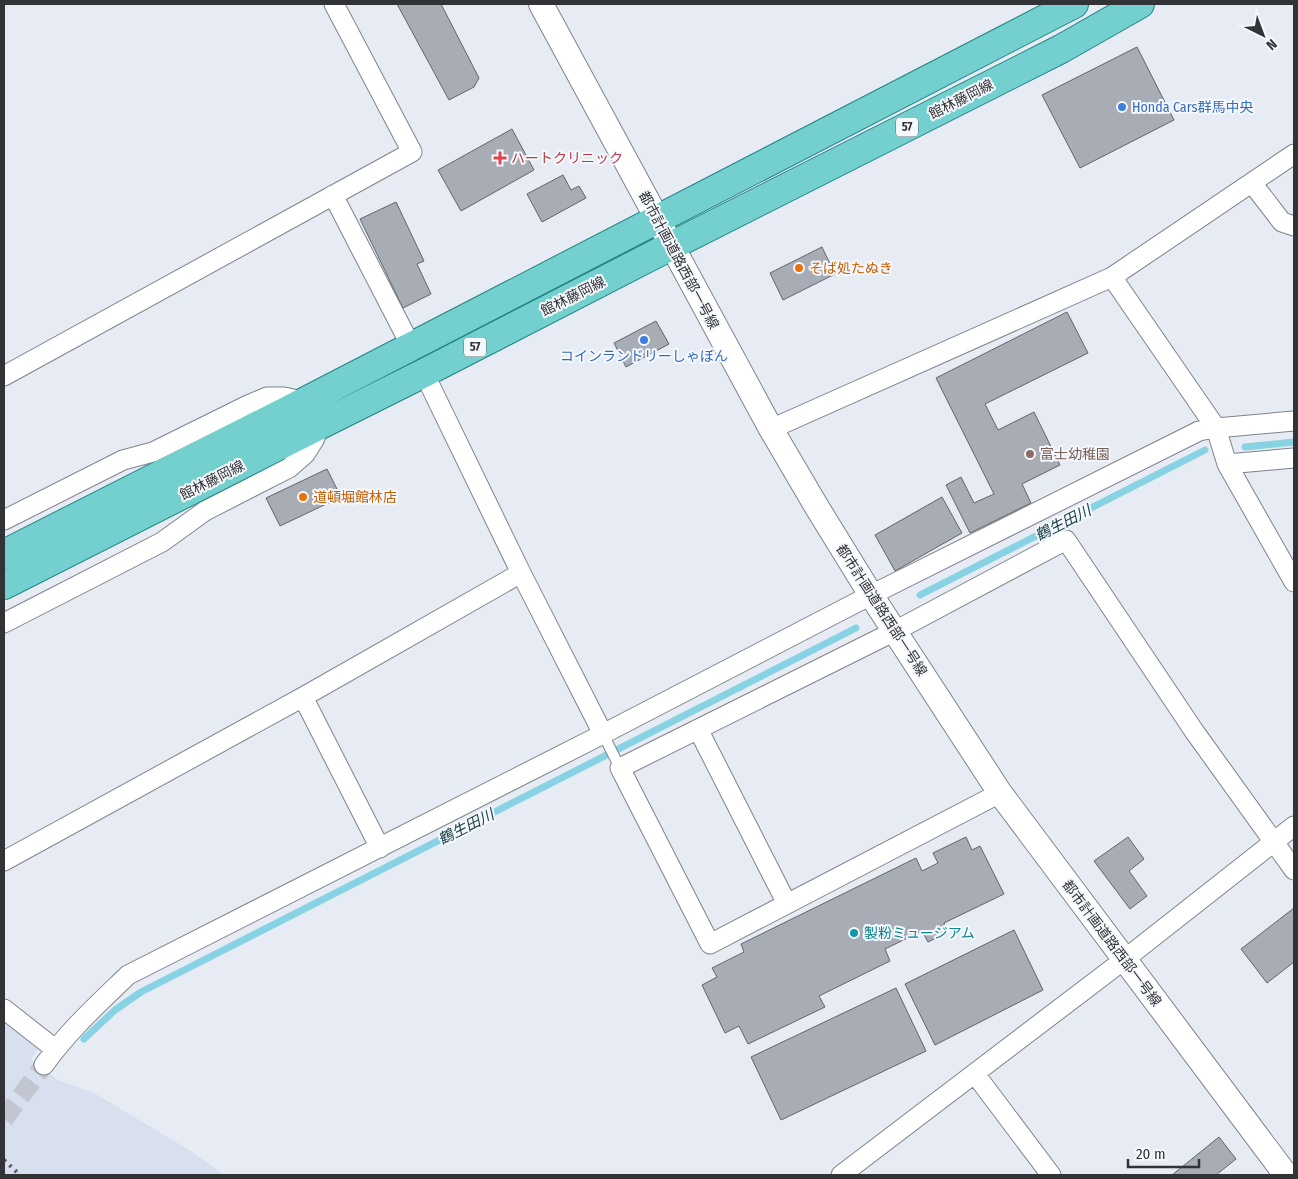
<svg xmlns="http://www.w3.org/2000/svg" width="1298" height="1179" font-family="'Fira Sans Condensed','Noto Sans JP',sans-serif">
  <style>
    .built { fill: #d8e0f0 }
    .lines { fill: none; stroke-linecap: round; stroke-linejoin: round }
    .stream { stroke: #87d3e3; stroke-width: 7 }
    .building { fill: #a8acb5; stroke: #60646c }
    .minor-tunnel { stroke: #c2c6ce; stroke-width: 19; stroke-dasharray: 19 9; stroke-linecap: butt }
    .service-casing { stroke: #7f838b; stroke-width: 12 }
    .minor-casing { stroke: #7f838b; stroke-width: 21 }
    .tertiary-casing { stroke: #7f838b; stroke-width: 26 }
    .primary-casing { stroke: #218484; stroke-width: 30 }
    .service { stroke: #fff; stroke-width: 10 }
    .minor { stroke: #fff; stroke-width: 19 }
    .tertiary { stroke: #fff; stroke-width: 24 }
    .primary { stroke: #74d0ce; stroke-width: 28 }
    .rail { stroke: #5c5e64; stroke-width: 4; stroke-dasharray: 2.5 5; stroke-linecap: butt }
    .shop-dot { fill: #3f7fe0; stroke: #f5f8fd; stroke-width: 2 }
    .health-dot { fill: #e0444e; stroke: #f5f8fd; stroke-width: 2 }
    .food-dot { fill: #e8710a; stroke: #f5f8fd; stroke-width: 2 }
    .education-dot { fill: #8d6e63; stroke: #f5f8fd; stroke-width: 2 }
    .culture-dot { fill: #0f9aa8; stroke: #f5f8fd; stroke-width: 2 }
    .labels { text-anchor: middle; stroke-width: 4; stroke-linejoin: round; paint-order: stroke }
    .shield { fill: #f5f8fd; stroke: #6c6e72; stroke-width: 1 }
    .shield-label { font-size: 12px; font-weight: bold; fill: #323337 }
    .street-label { font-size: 14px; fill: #323337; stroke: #f5f8fd }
    .shop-label { font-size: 14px; fill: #366cbe; stroke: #f5f8fd; text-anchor: start }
    .health-label { font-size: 14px; fill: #be3a42; stroke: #f5f8fd; text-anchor: start }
    .food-label { font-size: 14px; fill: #c56008; stroke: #f5f8fd; text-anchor: start }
    .education-label { font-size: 14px; fill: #785e54; stroke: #f5f8fd; text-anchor: start }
    .culture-label { font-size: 14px; fill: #0d838f; stroke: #f5f8fd; text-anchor: start }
    .water-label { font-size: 15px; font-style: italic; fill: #1c4048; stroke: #f5f8fd }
  </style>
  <rect width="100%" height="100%" fill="#e6ebf4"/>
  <path class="built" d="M4,1018L39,1047L31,1059L58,1080L94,1093L189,1150L225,1175H4Z"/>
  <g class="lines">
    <path class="stream" d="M1245,447L1294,442
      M920,595L1205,450
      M84,1039L115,1010L141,992L856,628"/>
  </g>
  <path class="building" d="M397,4H441L479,78L474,87L449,100Z
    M1137,47L1174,120L1080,168L1042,95Z
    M512,129L534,170L461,211L438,170Z
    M563,175L571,190L579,186L586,198L542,222L527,194Z
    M396,202L424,261L417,264L431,294L403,308L360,219Z
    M822,247L835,274L783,300L770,273Z
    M1067,312L1088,353L985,404L998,430L1034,412L1060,465L1022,484L1031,503L970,533L946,485L961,477L974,503L994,494L936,378Z
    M656,321L669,344L626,367L614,343Z
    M327,469L341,497L280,526L266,498Z
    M942,497L962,533L895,571L875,535Z
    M966,837L972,850L980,846L1004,894L944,923L946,933L928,942L922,931L885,949L890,961L819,996L825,1007L748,1044L739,1026L725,1033L702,985L717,977L712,968L744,952L741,944L916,858L922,871L938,863L933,853Z
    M1128,837L1144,859L1129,871L1147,896L1130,909L1094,861Z
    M1294,908V962L1267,983L1241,949Z
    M1014,930L1043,990L935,1045L905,984Z
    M896,988L926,1051L781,1120L751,1057Z
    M1219,1137L1236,1159L1216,1175H1172Z"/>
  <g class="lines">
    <path class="minor-tunnel" d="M4,1119L44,1065"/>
    <defs>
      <path id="service" d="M603,734L620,768"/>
      <path id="minor" d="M1252,183L1282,222L1294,226
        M333,195L411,346
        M1112,277L1216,428L1227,464L1294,458
        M424,373L521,573L603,734
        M4,376L412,152L334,4
        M771,429L1112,277L1294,154
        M1227,464L1294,582
        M4,520L123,460L153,452L248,405L267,397H284L293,399L302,403
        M4,623L162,542L205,511L289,468L305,454L314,440L320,425
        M303,697L380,848
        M698,729L787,904
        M1000,793L710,944L620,768L895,631L1066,540L1194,731L1294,870
        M4,861L303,697L521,573
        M4,1009L55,1049
        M44,1065C68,1031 98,1004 128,975L603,734L871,595L1199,431L1216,428L1294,421
        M975,1074L1051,1175
        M841,1175L1125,959L1294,826"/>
      <path id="tertiary" d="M541,4L771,429L818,509L871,595L1000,793L1286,1175"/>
      <path id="primary" d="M4,554L302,403L1074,4
        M4,585L320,425L424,373L671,246L1061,49L1140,4"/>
    </defs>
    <use href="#service" class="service-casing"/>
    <use href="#minor" class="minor-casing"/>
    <use href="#tertiary" class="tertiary-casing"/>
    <use href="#primary" class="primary-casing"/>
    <use href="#service" class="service"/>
    <use href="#minor" class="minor"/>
    <use href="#tertiary" class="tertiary"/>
    <use href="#primary" class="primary"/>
    <path class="rail" d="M4,1160L20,1175"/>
  </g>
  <g class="shop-dot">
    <circle cx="1122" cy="107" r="5"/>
    <circle cx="644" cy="340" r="5"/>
  </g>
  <path class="health-dot" d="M497.5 150.5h5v5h5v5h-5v5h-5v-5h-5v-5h5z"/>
  <g class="food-dot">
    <circle cx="799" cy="268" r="5"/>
    <circle cx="303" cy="497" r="5"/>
  </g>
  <circle class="education-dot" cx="1030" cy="454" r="5"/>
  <circle class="culture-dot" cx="854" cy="933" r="5"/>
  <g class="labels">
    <g class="shield">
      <rect x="896" y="117.5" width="22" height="19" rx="4"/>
      <rect x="464" y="337.5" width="22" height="19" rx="4"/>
    </g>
    <g class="shield-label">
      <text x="907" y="131">57</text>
      <text x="475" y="351">57</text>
    </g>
    <g class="street-label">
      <text transform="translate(961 99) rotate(-27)" y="5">館林藤岡線</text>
      <text transform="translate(679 260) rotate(62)" y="5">都市計画道路西部一号線</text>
      <text transform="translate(573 296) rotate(-27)" y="5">館林藤岡線</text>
      <text transform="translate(212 480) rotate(-27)" y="5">館林藤岡線</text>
      <text transform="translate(882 610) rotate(57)" y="5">都市計画道路西部一号線</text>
      <text transform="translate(1112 943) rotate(53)" y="5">都市計画道路西部一号線</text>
    </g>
    <g class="shop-label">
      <text x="1132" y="112">Honda Cars群馬中央</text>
      <text x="644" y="361" text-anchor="middle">コインランドリーしゃぼん</text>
    </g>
    <g class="health-label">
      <text x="511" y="163">ハートクリニック</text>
    </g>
    <g class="food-label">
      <text x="809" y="273">そば処たぬき</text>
      <text x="313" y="502">道頓堀館林店</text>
    </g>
    <g class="education-label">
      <text x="1040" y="459">富士幼稚園</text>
    </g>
    <g class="culture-label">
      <text x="864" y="938">製粉ミュージアム</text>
    </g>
    <g class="water-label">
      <text transform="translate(1063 523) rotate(-27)" y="5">鶴生田川</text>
      <text transform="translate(466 827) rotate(-27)" y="5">鶴生田川</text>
    </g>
  </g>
  <rect width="1298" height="1179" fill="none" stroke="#323337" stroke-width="10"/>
  <g transform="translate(1263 35) rotate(138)" stroke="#f5f8fd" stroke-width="4" paint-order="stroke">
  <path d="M0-4L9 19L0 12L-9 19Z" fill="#323337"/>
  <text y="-8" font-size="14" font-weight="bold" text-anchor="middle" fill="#323337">N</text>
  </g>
  <path d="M1128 1159v8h71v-8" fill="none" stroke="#323337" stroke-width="2.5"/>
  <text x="1136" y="1159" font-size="15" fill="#323337" stroke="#f5f8fd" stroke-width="4" paint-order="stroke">20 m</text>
</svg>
